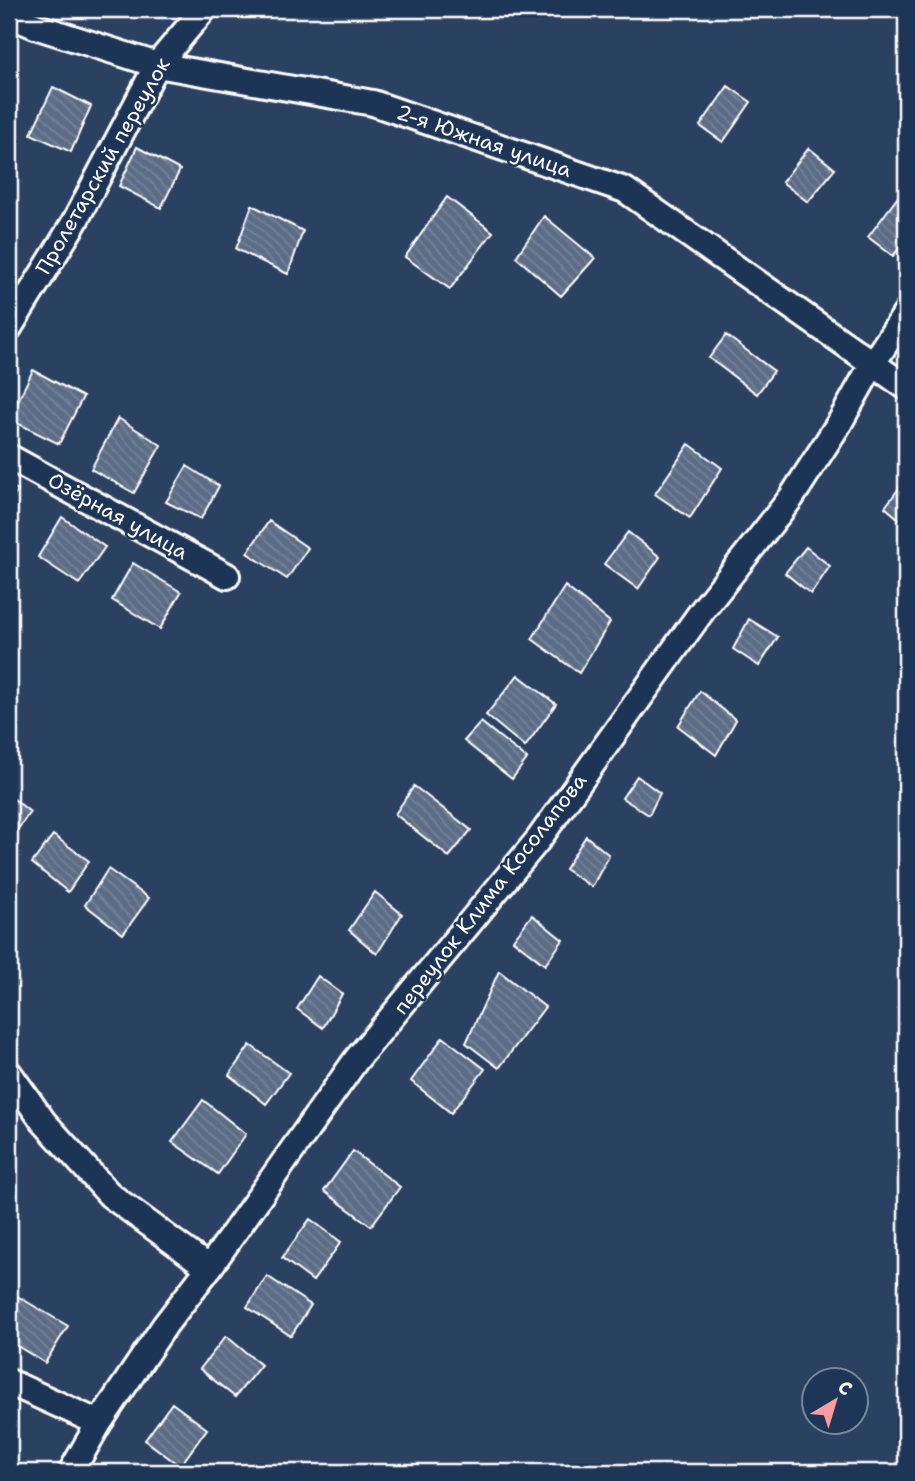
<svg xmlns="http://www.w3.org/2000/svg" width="915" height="1481" font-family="'Shantell Sans',sans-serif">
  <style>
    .building { fill: url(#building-back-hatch); stroke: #fff; stroke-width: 2 }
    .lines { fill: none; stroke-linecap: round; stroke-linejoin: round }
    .street-casing { stroke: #fff; stroke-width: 30 }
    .street { stroke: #1d3557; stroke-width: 24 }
    .labels { text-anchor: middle; stroke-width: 5; stroke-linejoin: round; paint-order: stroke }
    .street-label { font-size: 21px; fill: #fff; stroke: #1d3557 }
  </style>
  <defs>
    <pattern id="building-back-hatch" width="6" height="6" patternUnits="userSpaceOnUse" patternTransform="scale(1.75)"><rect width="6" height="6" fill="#5b6c86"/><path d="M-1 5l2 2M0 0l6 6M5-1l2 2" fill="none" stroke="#748298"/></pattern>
  </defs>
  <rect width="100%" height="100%" fill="#2a4161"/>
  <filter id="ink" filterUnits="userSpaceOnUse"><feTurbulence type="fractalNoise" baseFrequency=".0143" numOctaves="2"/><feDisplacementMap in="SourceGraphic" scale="14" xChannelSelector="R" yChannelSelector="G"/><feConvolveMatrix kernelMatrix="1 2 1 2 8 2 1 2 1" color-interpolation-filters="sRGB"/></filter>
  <g filter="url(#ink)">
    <path class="building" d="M728,86L751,102L723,142L700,126Z
      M53,87L91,106L71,152L31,134Z
      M137,147L180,170L161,208L119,186Z
      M809,148L835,169L808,202L782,182Z
      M447,197L493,232L450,289L405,257Z
      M898,197L906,204V240L893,256L868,237Z
      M252,205L303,231L288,274L236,249Z
      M544,216L595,258L561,296L516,257Z
      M726,335L774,371L757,394L709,358Z
      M33,370L83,397L59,444L9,419Z
      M118,418L161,445L134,493L91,469Z
      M689,444L722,468L690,518L655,494Z
      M187,466L219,486L201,519L166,502Z
      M906,479V525L885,507Z
      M9,485L18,490L9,505Z
      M62,517L105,547L79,584L38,557Z
      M269,521L308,548L287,579L247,553Z
      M628,532L660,557L638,589L604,564Z
      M806,547L830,566L811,594L785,573Z
      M133,563L181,592L160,629L112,600Z
      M565,586L610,622L579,673L532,639Z
      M749,619L778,637L759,666L733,649Z
      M518,675L556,704L525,747L486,715Z
      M700,691L736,720L716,755L678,726Z
      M481,722L527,759L512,779L464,741Z
      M637,776L660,793L649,815L622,798Z
      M414,786L471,830L449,857L395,814Z
      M9,795L30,812L9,842Z
      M53,835L89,861L68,892L32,863Z
      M586,836L609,855L592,887L565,869Z
      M108,869L149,898L123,934L85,905Z
      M375,892L402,914L377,954L349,930Z
      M532,915L563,940L545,965L513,940Z
      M499,971L545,1007L499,1068L466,1043Z
      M318,976L342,994L323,1028L297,1009Z
      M443,1037L485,1069L451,1113L411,1081Z
      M250,1045L289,1073L266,1104L229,1075Z
      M203,1100L246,1134L218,1174L172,1142Z
      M353,1151L400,1187L371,1226L324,1191Z
      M310,1219L341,1242L313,1281L282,1258Z
      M267,1276L311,1305L291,1336L247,1307Z
      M12,1293L68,1326L45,1363L9,1341V1298Z
      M226,1336L261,1365L235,1397L200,1369Z
      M172,1403L207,1429L180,1466L145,1440Z"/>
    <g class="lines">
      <defs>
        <path id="street" d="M9,15L35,26L157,65L373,103L625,190L906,387
          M9,328L74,223L157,65L204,9
          M9,457L227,576
          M9,1073L43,1121L110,1195L209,1268
          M9,1382L99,1423
          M71,1472L99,1423L165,1325L209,1268L356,1060L538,840L702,611L791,498L840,422L873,363L906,313"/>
      </defs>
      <use href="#street" class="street-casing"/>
      <use href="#street" class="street"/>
    </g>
  </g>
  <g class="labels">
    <g class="street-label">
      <text transform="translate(484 141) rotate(19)" y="7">2-я Южная улица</text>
      <text transform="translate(103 166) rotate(-60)" y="7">Пролетарский переулок</text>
      <text transform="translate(118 516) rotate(29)" y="7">Озёрная улица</text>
      <text transform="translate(490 894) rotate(-52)" y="7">переулок Клима Косолапова</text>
    </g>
  </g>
  <rect width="915" height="1481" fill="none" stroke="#1d3557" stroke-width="35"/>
  <rect x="18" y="18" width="880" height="1446" fill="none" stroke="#fff" stroke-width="2.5" filter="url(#ink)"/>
  <g transform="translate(835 1401) rotate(38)"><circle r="33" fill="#1d3557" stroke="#77869a" stroke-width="2"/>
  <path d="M0-5L12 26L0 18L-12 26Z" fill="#ff9aa2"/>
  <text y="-10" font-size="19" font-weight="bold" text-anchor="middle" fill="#ffffff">С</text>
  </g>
</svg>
